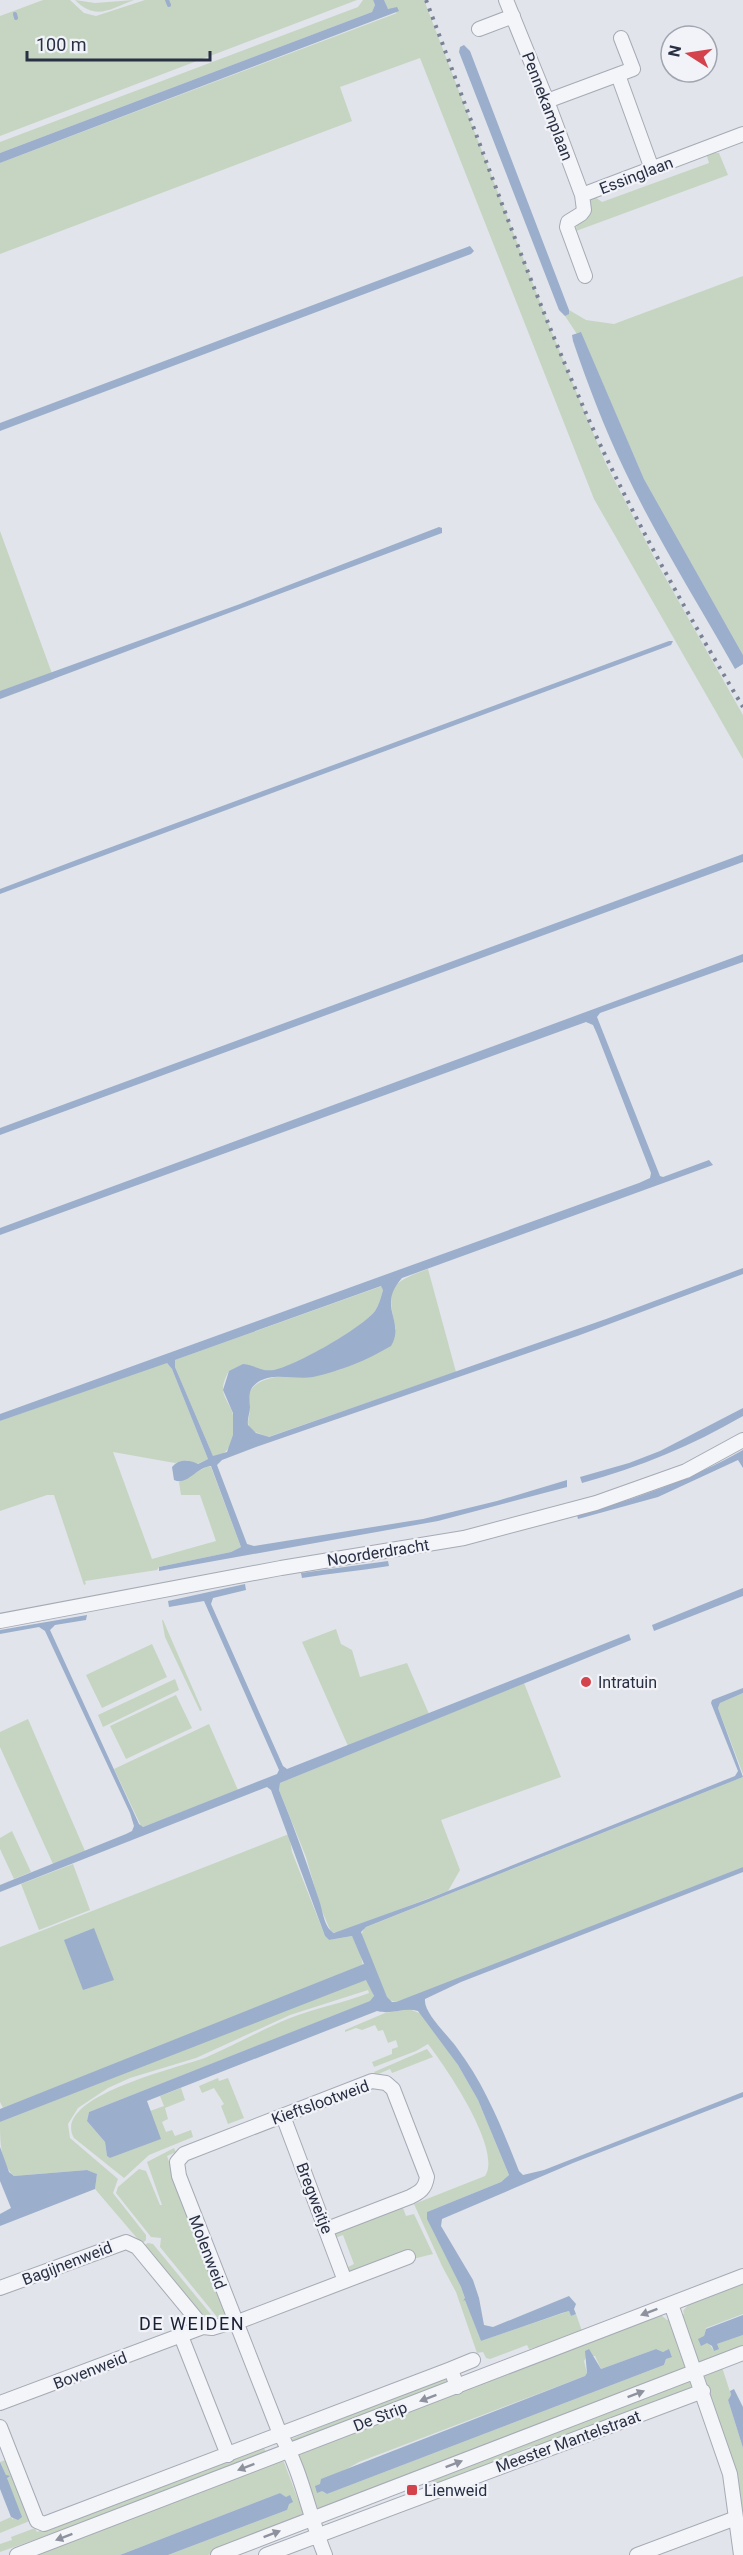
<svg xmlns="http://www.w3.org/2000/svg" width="743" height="2555" font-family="Roboto,sans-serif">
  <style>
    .green { fill: #c5d5c2; fill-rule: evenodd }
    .water { fill: #9baecc; fill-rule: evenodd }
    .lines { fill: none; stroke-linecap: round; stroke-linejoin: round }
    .stream { stroke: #9baecc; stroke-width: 4 }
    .minor-casing { stroke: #a6aab5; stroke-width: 16 }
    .minor { stroke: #f4f5f8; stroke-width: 14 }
    .rail { stroke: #7a8295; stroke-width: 4; stroke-dasharray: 3 6; stroke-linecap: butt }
    .oneway { fill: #8e929e }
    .poi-dot { fill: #d4424b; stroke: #f1f3f8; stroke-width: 2 }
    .labels { text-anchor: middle; stroke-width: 4.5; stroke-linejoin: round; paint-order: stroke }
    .street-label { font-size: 16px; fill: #293043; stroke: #f1f3f8 }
    .poi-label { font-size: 16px; fill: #293043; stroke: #f1f3f8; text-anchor: start }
    .neighbourhood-label { font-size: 18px; letter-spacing: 1.5px; fill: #1b2134; stroke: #f1f3f8 }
  </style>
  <rect width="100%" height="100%" fill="#e1e4ea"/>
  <path class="green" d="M43,0H70L84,13L96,16L145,0H357L0,136V16Z
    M75,0L95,3L134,0C110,9 96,21 75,0Z
    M363,0H373L375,5L372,12L0,153V142L358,7Z
    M384,0H424L548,323L606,464L657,563L743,715V759L594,499L420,58L340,87L352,121L0,254V163L397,13L387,8Z
    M706,153H719L728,175L576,231C576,220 581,218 591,214L587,198L595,197L602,202L709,163Z
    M743,276V655L644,479L581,333L577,334L565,316L569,310L586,320L614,324Z
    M0,531L54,679L0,699Z
    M428,1269L456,1372L268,1437L250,1430C246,1421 250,1417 250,1407C250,1401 246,1396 251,1390C265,1368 321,1379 344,1368C359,1362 382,1339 396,1329C386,1288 389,1283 428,1269Z
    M382,1286L383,1290C381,1297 379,1305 375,1311C363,1328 296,1366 275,1370C261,1373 244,1370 229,1371C226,1376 223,1383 223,1389C223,1396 229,1404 232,1411C237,1427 234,1457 213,1456L175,1367V1360Z
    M163,1363H167L172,1369L208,1459L197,1464L187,1460L175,1463L113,1452L152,1559L216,1541L200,1495H181L179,1482L208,1466L211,1467L241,1547L231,1552L159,1567L157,1570L85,1581L86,1584L84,1585L54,1495H47L0,1511V1421Z
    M162,1620H163L202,1710L200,1711L165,1637Z
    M336,1629L341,1644L352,1650L360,1677L407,1663L429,1714L348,1746L302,1642Z
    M152,1644L167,1677L102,1708L86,1675Z
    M175,1679L179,1690L103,1727L98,1715Z
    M524,1683L561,1777L441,1820L460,1870L448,1891L337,1933L331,1932L321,1909L306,1857L279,1790L280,1783Z
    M743,1693V1774L718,1708L720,1703Z
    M176,1695L192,1728L126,1759L110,1726Z
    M28,1719L85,1851L53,1864L0,1747V1732Z
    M209,1724L238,1790L143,1827L141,1826L114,1769Z
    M743,1777V1867L420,1994L396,2002L388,2000L361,1936L364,1928Z
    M12,1831L31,1872L14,1879L0,1849V1838Z
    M289,1834L292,1852L325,1936L329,1940L352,1936L360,1951L363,1966L3,2108L0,2102V1947Z
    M73,1864L90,1910L39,1930L21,1884Z
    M365,1979L369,1982L374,1997L371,2001L89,2112L87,2121L105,2142L107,2156L110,2158L160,2139L150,2111L164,2106L160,2096L181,2088L185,2100L165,2108L168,2119L162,2122L166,2132L172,2130L175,2136L191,2130L193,2137L149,2155L124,2178L74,2138C50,2096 183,2067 207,2057C235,2045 261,2030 290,2018C316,2008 343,2003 369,1993L368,1990L290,2015L196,2058L130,2078L108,2088L78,2108L68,2124L70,2138L118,2179L113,2193L146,2235V2240L142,2244L95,2189L97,2174L87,2170L14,2176C0,2164 0,2139 0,2122Z
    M409,2009L422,2014L458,2065L478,2100L509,2175L501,2182L427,2212L461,2287L481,2341L569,2311L571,2316L576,2314L582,2331L743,2268V2273L575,2337L529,2349L527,2345L490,2359L486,2358L483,2352L477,2353L456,2292L442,2266L414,2204L485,2176C503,2150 445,2066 428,2044L416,2051L374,2067L372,2062L392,2054V2049L398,2047L396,2040L388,2043L383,2030L378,2031L375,2025L362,2030L356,2028L345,2032V2030L385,2013Z
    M427,2049L433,2057L392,2073L390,2069L376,2075L374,2072Z
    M218,2078L219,2081L228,2078L244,2118L228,2124L221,2106L224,2104L214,2088L202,2093L199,2086Z
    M174,2148L176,2152L167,2156L225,2308L226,2319L222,2323L160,2247L161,2238L151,2237L116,2193L118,2187L139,2169L146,2171L160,2205H162L147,2162Z
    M409,2201L411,2204L403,2208L406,2216L414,2214L433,2254L349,2275L346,2268L354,2264L343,2235L335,2238L334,2233Z
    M148,2243L153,2244L218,2323H207L143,2246Z
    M743,2280V2314L706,2328L704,2336L714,2351L717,2344L743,2335V2349L700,2366L681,2315L684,2314L683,2311L688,2305L687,2302Z
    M653,2314L655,2317L661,2315L667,2320L670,2319L690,2370L319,2512L296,2452ZM656,2349L663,2352L669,2350L672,2356L666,2359L664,2365L327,2494L323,2492L320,2484L359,2462L585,2376L587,2373L584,2361L587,2356H595L601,2369Z
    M721,2364L731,2395L728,2400L743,2448V2536L731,2458L704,2375Z
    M449,2375L448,2384L293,2442L289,2440Z
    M692,2376L695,2386L533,2449L531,2446L515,2453L516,2455L435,2486L431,2478Z
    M263,2446L266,2452L233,2469L0,2552V2544L12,2540L11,2537L35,2528L37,2532Z
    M282,2457L305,2518L208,2555H168L287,2510L286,2497L280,2493L120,2555H26Z
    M8,2459L32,2520L0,2533V2522L11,2517L13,2520L7,2477L0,2462Z"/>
  <path class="water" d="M373,0H384L388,9L397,7L399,11L0,163V153L372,12L375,5Z
    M464,45L470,51L569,310V314L565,316L559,310L459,52L460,47Z
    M470,246L474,251L471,254L0,431V423Z
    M581,332L644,479L743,655V664L735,669C698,603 656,537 624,469C604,427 588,385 573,341L572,335Z
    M439,527L442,528V533L0,699V691L240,604Z
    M669,641H673L671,645L0,894V889L79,859Z
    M743,854V862L0,1135V1128Z
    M743,954V962L600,1013L597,1017L660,1176L663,1177L709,1160L713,1165L402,1278C376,1307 406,1321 391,1346C367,1360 341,1371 313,1377C295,1380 274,1372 258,1382C248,1389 249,1396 250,1407C250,1413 247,1418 248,1425L256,1433L269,1437L606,1319L743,1268V1274L580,1335L256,1447L222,1460L217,1465L247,1544L254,1546L423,1519L497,1501L567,1480V1487L438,1521L159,1571V1567L231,1552L241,1547L211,1466C196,1467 188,1486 174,1480L172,1467C179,1459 188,1459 198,1464L208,1459L172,1369L167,1363L0,1421V1414L639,1183L650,1178L651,1173L597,1034L593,1025L586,1022L0,1235V1228ZM381,1286L383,1290C381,1297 379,1305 375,1311C362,1328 295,1366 274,1370C261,1372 255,1365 243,1364L229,1371L223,1390L233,1413V1435L227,1452L213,1456L175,1367V1360Z
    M743,1408V1416C691,1446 640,1467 582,1483L580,1477L629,1463L660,1451Z
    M743,1450V1468L738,1460L658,1497L578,1519L577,1515C636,1499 690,1480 743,1450Z
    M388,1561L389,1566C360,1571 331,1573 302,1578L301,1573Z
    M245,1584L246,1590L213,1598L211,1604L283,1766L287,1769L629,1634L631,1640L280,1783L279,1790C294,1827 307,1863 319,1900C323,1911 324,1928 334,1933L428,1899L735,1776L738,1771L711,1703L712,1700L743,1688V1693L720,1703L718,1708L743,1777L366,1927L361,1932L387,1997L392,2002H396L743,1867V1872L461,1982L425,1999C423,2013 449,2036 457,2048C485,2085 502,2128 519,2171L523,2175L544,2170L743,2092V2097L573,2163L442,2219L441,2226L473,2280L479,2298L484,2325L493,2327L569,2296L576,2304L574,2309L576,2314L571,2316L569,2311L562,2313L481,2341L465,2300L463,2301L465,2298L461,2287L427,2219V2212L501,2182L509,2175L478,2100L458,2065L418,2011C404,2007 392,2015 377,2011L147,2101L161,2139L110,2158L107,2156L105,2142L87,2121L89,2112L370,2001L374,1996L366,1980L0,2122V2109L364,1964L352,1936L329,1940L325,1936L271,1790L267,1787L0,1892V1885L126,1834L132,1831L134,1826L130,1813L45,1631L39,1627L0,1634V1630L87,1615L86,1620L55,1625L50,1630L139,1824L143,1827L277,1774L279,1770L204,1601L169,1607L168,1601Z
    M743,1588V1596L654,1631L652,1625Z
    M94,1928L114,1980L83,1990L64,1940Z
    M0,2147L9,2172L14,2176L87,2170L97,2174L95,2189L0,2226V2214L11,2208L0,2181Z
    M743,2315V2335L717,2344L719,2349L714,2351L712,2346L707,2343L701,2346L698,2339L704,2336L706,2329Z
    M589,2349L601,2369L656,2349L663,2352L669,2349L672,2357L666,2359L664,2365L327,2494L322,2491L317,2493L315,2486L320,2484L321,2479L585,2376L587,2373L585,2351Z
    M734,2389L743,2407V2448L728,2400L731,2395L730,2391Z
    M0,2462L6,2475L10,2476L7,2478L22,2517L18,2520L11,2517L0,2489Z
    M280,2493L286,2497L290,2495L293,2502L289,2504L287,2510L168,2555H120Z"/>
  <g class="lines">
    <path class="stream" d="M167,0L169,5
      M15,14L16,18"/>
    <defs>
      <path id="minor" d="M506,0L547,101L582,195
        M479,29L513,16
        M618,75L652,169
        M547,101L633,69L621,38
        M585,276L567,227L568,222L581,214L584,210L582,195L743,134
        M0,1621L281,1568L464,1538L596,1503L686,1471L743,1440
        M345,2281L408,2257
        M0,2288L126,2242L137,2247L203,2327
        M671,2304L730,2474L741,2555
        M235,2323L345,2281L283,2116
        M181,2336L228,2455
        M451,2369L473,2360
        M0,2403L203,2327L212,2328L235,2321
        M0,2427L37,2521L44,2524L451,2369L457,2387
        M17,2555L743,2276
        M218,2555L743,2353
        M266,2555L703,2391
        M325,2555C309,2516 302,2471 280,2434L179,2176L177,2162L184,2154L372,2081L386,2083L393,2089L427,2177C425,2189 420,2192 410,2197L327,2229
        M637,2555L736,2518"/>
    </defs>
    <use href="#minor" class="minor-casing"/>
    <use href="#minor" class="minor"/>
    <path class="rail" d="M426,0C482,147 533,297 598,440C641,532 691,620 743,707"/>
  </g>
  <defs><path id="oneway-solid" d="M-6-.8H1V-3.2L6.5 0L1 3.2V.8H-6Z" transform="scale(1.5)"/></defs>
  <g class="oneway">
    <use href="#oneway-solid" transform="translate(649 2312) rotate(159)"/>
    <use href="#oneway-solid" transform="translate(636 2394) rotate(-21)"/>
    <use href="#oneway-solid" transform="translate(428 2398) rotate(159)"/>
    <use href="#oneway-solid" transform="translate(454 2464) rotate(-21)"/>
    <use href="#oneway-solid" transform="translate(246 2467) rotate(159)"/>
    <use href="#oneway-solid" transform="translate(272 2534) rotate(-21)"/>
    <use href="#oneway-solid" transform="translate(64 2537) rotate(159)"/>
  </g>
  <g class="poi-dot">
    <circle cx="586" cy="1682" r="6"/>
    <rect x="406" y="2484" width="12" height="12" rx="3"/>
  </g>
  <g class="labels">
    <g class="street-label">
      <text transform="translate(548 106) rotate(69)" y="6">Pennekamplaan</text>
      <text transform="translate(636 175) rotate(-21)" y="6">Essinglaan</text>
      <text transform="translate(378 1552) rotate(-9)" y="6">Noorderdracht</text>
      <text transform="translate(320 2102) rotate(-20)" y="6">Kieftslootweid</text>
      <text transform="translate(315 2198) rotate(69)" y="6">Bregweitje</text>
      <text transform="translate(208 2252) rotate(69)" y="6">Molenweid</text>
      <text transform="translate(67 2263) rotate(-21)" y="6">Bagijnenweid</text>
      <text transform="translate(90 2370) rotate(-21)" y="6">Bovenweid</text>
      <text transform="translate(380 2416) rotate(-21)" y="6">De Strip</text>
      <text transform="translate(568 2441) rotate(-20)" y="6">Meester Mantelstraat</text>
    </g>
    <g class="poi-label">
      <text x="598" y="1688">Intratuin</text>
      <text x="424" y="2496">Lienweid</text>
    </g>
    <g class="neighbourhood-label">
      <text x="192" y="2330">DE WEIDEN</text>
    </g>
  </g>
  <g transform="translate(689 54) rotate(282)"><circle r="28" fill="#f1f3f8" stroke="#a1a5b0" stroke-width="1.5"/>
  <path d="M0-4.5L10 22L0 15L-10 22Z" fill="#d4424b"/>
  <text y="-9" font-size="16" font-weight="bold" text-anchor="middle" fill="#293043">N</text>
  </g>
  <path d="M27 51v9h183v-9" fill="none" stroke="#293043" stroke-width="3"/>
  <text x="36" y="51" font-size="18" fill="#293043" stroke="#f1f3f8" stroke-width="4.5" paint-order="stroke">100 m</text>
</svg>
